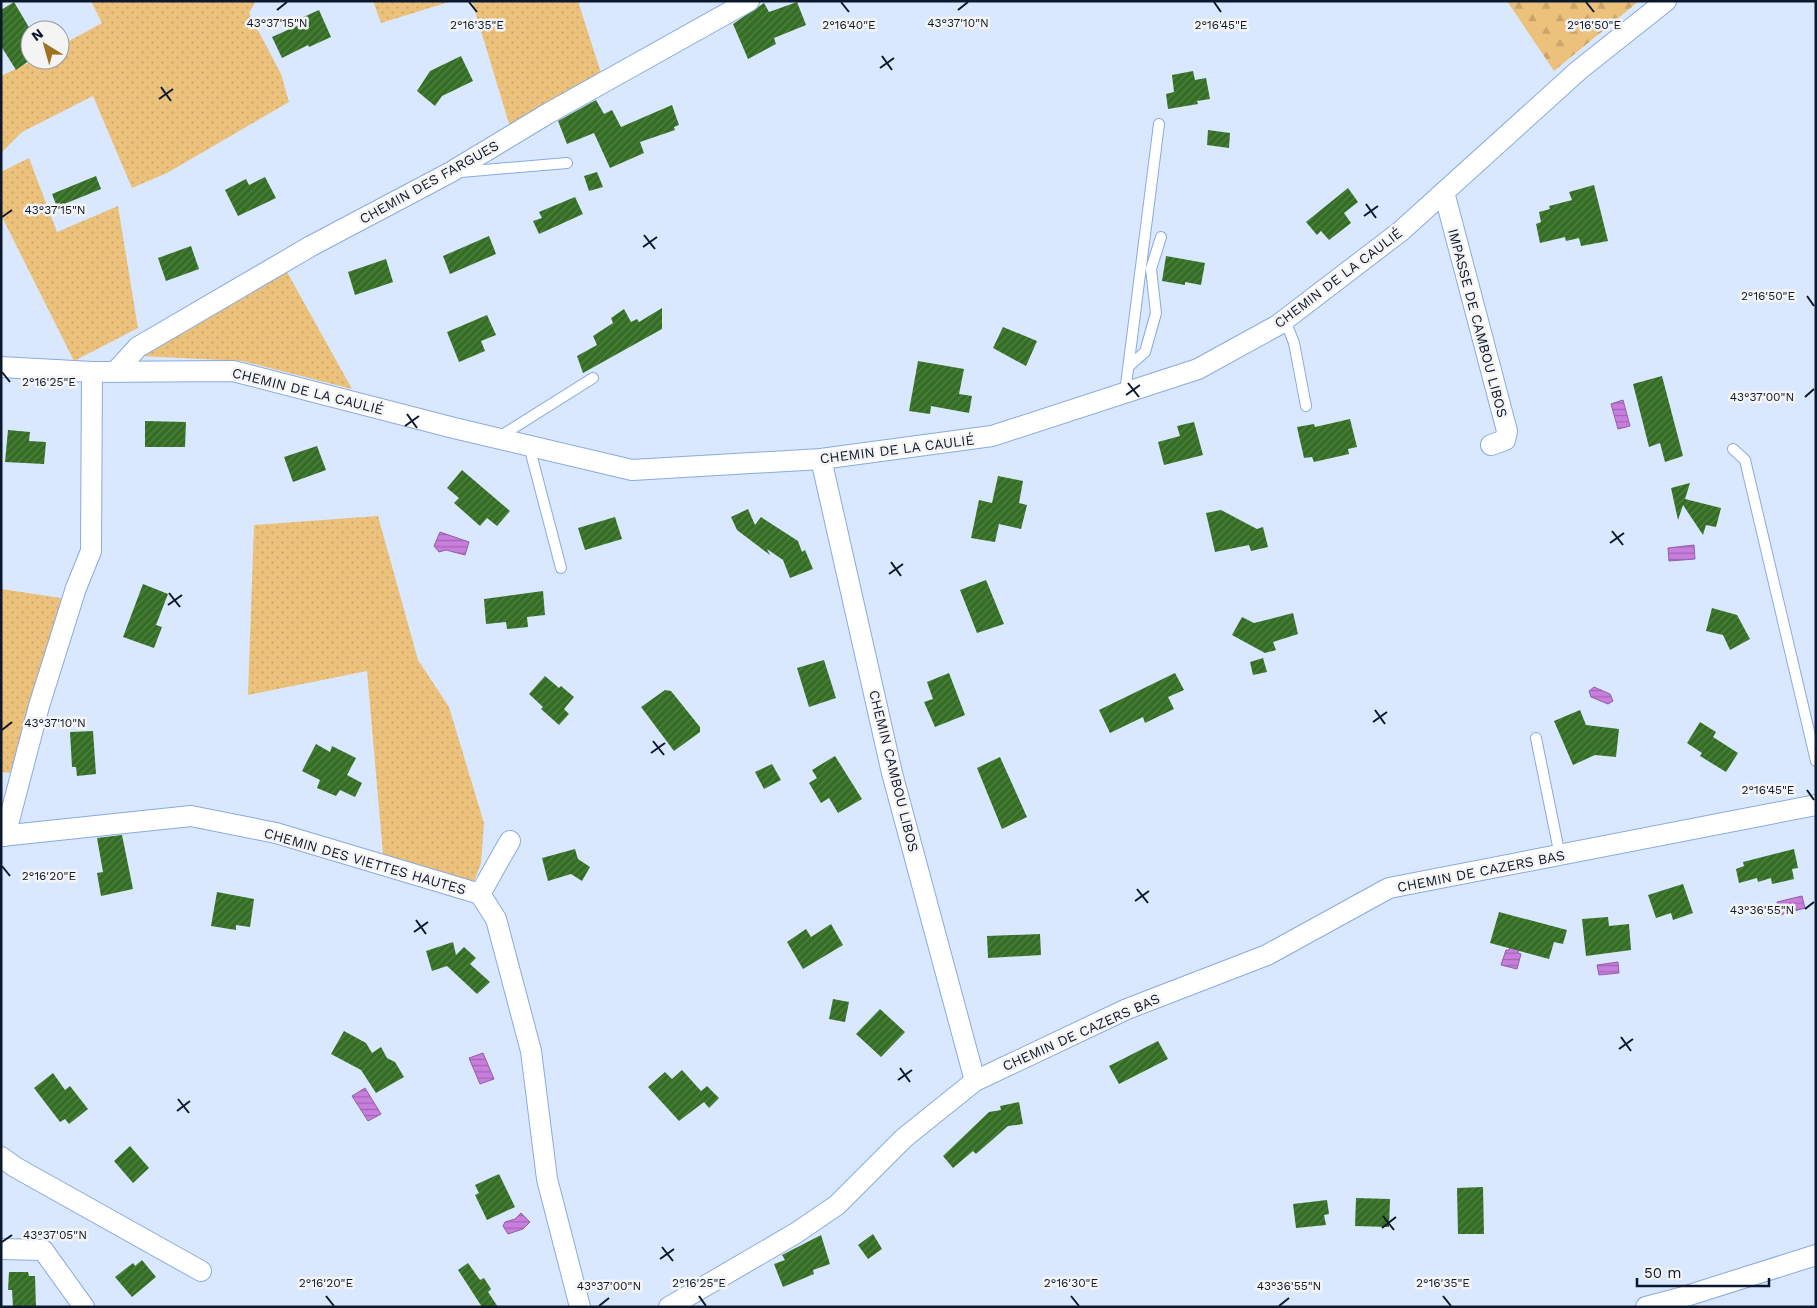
<svg xmlns="http://www.w3.org/2000/svg" width="1817" height="1308" font-family="'Work Sans',sans-serif">
<style>
.grass{fill:url(#grass-dots)}
.forest{fill:url(#forest-firs)}
.water{fill:url(#water-rules);stroke:#905fa8}
.building{fill:url(#building-hatch)}
.lines{fill:none;stroke-linecap:round;stroke-linejoin:round}
.service-casing{stroke:#88aadf;stroke-width:12}
.minor-casing{stroke:#88aadf;stroke-width:22}
.service{stroke:#fff;stroke-width:10}
.minor{stroke:#fff;stroke-width:20}
.ticks{fill:none;stroke:#0c182c;stroke-width:2}
.labels{text-anchor:middle;dominant-baseline:central;stroke-width:5;stroke-linejoin:round;paint-order:stroke}
.street-label{font-size:14px;fill:#0c182c;stroke:#f4f4f4}
.ticks-label{font-size:12px;text-anchor:middle;fill:#0c182c;stroke:#f4f4f4;stroke-width:5;stroke-linejoin:round;paint-order:stroke}
</style>
<defs>
<pattern id="grass-dots" width="8" height="8" patternUnits="userSpaceOnUse" patternTransform="scale(1.25)"><rect width="8" height="8" fill="#ecc17c"/><path d="M2 2h.1M6 6h.1" fill="none" stroke="#c9a56b" stroke-width="1.8" stroke-linecap="round"/></pattern>
<pattern id="forest-firs" width="22" height="20" patternUnits="userSpaceOnUse" patternTransform="scale(1.25)"><rect width="22" height="20" fill="#ecc17c"/><path d="M5 1l3.5 6h-7zM16 11l3.5 6h-7z" fill="#c9a56b"/></pattern>
<pattern id="water-rules" width="6" height="5" patternUnits="userSpaceOnUse" patternTransform="scale(1.25)"><rect width="6" height="5" fill="#c97edd"/><path d="M0 2.5h6" fill="none" stroke="#a266b3"/></pattern>
<pattern id="building-hatch" width="6" height="6" patternUnits="userSpaceOnUse" patternTransform="scale(1.25)"><rect width="6" height="6" fill="#346e22"/><path d="M-1 1l2-2M0 6l6-6M5 7l2-2" fill="none" stroke="#54814a"/></pattern>
</defs>
<rect width="100%" height="100%" fill="#d9e8fe"/>
<path class="grass" d="M91,1H256L249,13L281,74L289,102L167,173L132,188L93,96L22,132L1,153V76L34,60H60V46L102,23Z
M373,1H452L381,23Z
M472,1H578L601,73L510,127Z
M29,158L57,232L118,206L138,328L74,361L1,215V172Z
M287,272L352,389L242,361L141,356Z
M378,516L418,660L449,707L484,823L481,863L473,884L383,854L367,671L248,695L254,525Z
M1,589L67,599L10,773L1,772Z"/>
<path class="forest" d="M1507,1H1639L1554,71Z"/>
<path class="water" d="M1623,400L1630,426L1618,429L1611,404Z
M440,532L469,542L465,555L446,550L439,552L434,546Z
M1694,545L1695,559L1669,561L1668,548Z
M1594,687L1610,694L1613,701L1608,704L1591,697L1589,691Z
M1802,896L1805,908L1780,915L1777,902Z
M1511,943L1520,945L1518,953L1521,954L1517,969L1501,965L1506,950H1509Z
M1618,962L1619,973L1599,975L1597,965Z
M483,1053L494,1079L480,1084L469,1058Z
M365,1088L381,1114L368,1121L352,1096Z
M521,1213L530,1222L523,1229L508,1234L503,1226L505,1222L515,1219Z"/>
<path class="building" d="M14,2L30,29V60L16,70L1,46V10Z
M797,2L806,25L774,38L776,44L748,59L733,24L764,3L769,12Z
M319,10L331,37L309,47L308,45L282,58L272,37L301,24L299,19Z
M461,56L473,81L442,96L435,106L417,91L430,71Z
M1193,71L1195,80L1206,78L1210,99L1197,101L1198,104L1168,109L1166,94L1174,92L1172,75Z
M596,100L604,114L612,110L621,127L672,105L679,125L674,127L675,130L640,142L644,153L610,168L594,133L567,144L558,121Z
M1208,130L1230,133L1229,148L1207,145Z
M597,172L603,187L589,191L584,176Z
M96,176L101,189L57,207L52,194Z
M265,177L276,198L238,216L225,190L246,179L249,185Z
M1594,185L1608,241L1581,246L1579,238L1566,241L1565,237L1540,243L1536,224L1541,222L1539,212L1550,209L1549,206L1572,200L1569,192Z
M1348,188L1358,202L1344,213L1351,223L1329,240L1321,231L1317,235L1306,222Z
M575,197L583,214L539,234L533,221L542,218L539,212Z
M489,236L496,254L450,274L443,256Z
M191,246L199,269L166,281L158,258Z
M1166,256L1205,263L1201,285L1185,282V285L1162,281Z
M386,259L393,282L355,295L348,272Z
M662,308V329L583,373L577,356L597,345L593,336L613,323L611,318L624,309L631,322L637,319L639,322Z
M487,315L496,335L481,341L485,351L459,362L447,332Z
M1003,327L1037,341L1026,366L993,348Z
M918,361L964,369L959,394L972,396L969,413L931,406L930,414L909,411Z
M1662,376L1683,456L1665,462L1660,443L1649,447L1633,384Z
M1350,419L1357,447L1348,449L1349,454L1314,462L1312,457L1304,458L1297,427L1314,424L1315,427Z
M145,421L186,422L185,447H145Z
M1194,422L1203,455L1164,465L1158,442L1180,436L1177,426Z
M8,430L30,432L29,441L46,442L44,464L5,462Z
M317,446L326,470L293,482L284,457Z
M462,470L510,511L497,526L487,518L480,526L454,503L459,498L447,488Z
M998,476L1023,481L1019,503L1027,505L1021,529L999,524L995,542L971,538L979,500L992,503Z
M1690,483L1685,499L1721,508L1716,527L1706,525L1703,535L1683,505L1678,520L1671,488Z
M748,509L755,525L761,517L798,541L802,552L805,550L813,569L790,578L783,560L767,549L770,555L737,530L731,517Z
M1221,510L1257,529L1263,527L1268,547L1251,551L1249,545L1215,552L1206,513Z
M615,517L622,539L585,550L578,528Z
M986,580L1004,624L977,633L960,590Z
M143,584L168,594L156,625L162,627L154,648L123,637Z
M543,591L545,615L527,617L528,627L507,629L506,622L486,624L484,599Z
M1712,608L1737,615L1750,639L1730,650L1723,635L1706,631Z
M1293,613L1298,634L1273,642L1276,650L1265,653L1232,635L1242,617L1254,623Z
M1263,658L1267,672L1253,675L1250,662Z
M824,660L836,698L809,707L797,668Z
M949,673L965,715L935,727L924,702L933,699L927,682Z
M1175,673L1184,690L1168,697L1174,709L1145,723L1143,717L1110,733L1099,710Z
M545,676L559,688L561,686L574,697L564,709L569,714L559,725L541,709L543,707L529,694Z
M665,690L671,691L700,727V732L674,751L641,707Z
M1580,710L1586,725L1619,729L1616,757L1595,755L1573,765L1554,721Z
M1700,722L1716,732L1713,737L1738,753L1726,772L1700,756L1702,753L1687,743Z
M93,731L96,774L77,776L76,767H72L70,732Z
M316,744L330,752L332,746L356,758L347,775L362,783L355,797L340,790L336,796L317,788L320,780L302,771Z
M835,756L862,799L838,813L829,798L821,803L809,783L817,778L812,770Z
M1000,757L1027,817L1002,829L977,768Z
M772,764L781,780L764,789L755,772Z
M122,835L133,889L101,896L97,873L103,872L97,838Z
M575,849L578,859L590,867L582,881L571,874L548,881L542,858Z
M1794,849L1798,868L1792,869L1794,879L1772,884L1771,878L1758,882L1757,878L1739,883L1736,869L1744,866L1743,862Z
M1683,884L1693,913L1673,920L1671,913L1656,918L1648,895Z
M217,892L254,899L250,927L236,925V930L211,926Z
M1499,912L1567,930L1563,944L1554,942L1549,959L1490,943Z
M1608,917L1609,926L1629,924L1631,950L1586,956L1582,919Z
M831,924L843,945L803,969L787,942L806,929L811,937Z
M1040,934L1041,955L988,958L987,936Z
M453,942L456,955L464,947L476,958L470,964L490,982L477,994L447,966L432,971L426,951Z
M833,999L849,1002L845,1022L829,1019Z
M880,1009L905,1032L881,1057L856,1034Z
M344,1031L366,1043L372,1053L381,1047L387,1058L395,1062L404,1077L376,1093L361,1070L331,1054Z
M1158,1041L1168,1059L1119,1084L1109,1066Z
M682,1070L701,1091L707,1086L719,1098L709,1108L704,1102L679,1121L648,1087L665,1072L672,1079Z
M53,1073L65,1090L70,1086L88,1109L69,1124L65,1119L60,1122L34,1088Z
M1019,1102L1023,1124L1008,1126L976,1154L973,1151L953,1168L943,1156L989,1112L1001,1110L1000,1106Z
M130,1146L149,1168L133,1183L114,1161Z
M499,1174L515,1207L487,1220L475,1195L479,1193L475,1185Z
M1483,1187L1484,1234H1458L1457,1188Z
M1356,1198L1390,1199L1389,1227L1355,1226Z
M1327,1200L1329,1214L1324,1215L1326,1225L1296,1228L1293,1204Z
M873,1234L882,1249L868,1259L858,1245Z
M821,1235L830,1264L813,1270L814,1274L783,1287L774,1264L785,1260L782,1255Z
M142,1260L156,1277L132,1297L115,1277L133,1263L135,1266Z
M468,1263L480,1280L484,1278L491,1289L488,1292L498,1307H482L458,1270Z
M9,1272H28L29,1276H35L36,1307H13L12,1290H8Z"/>
<g class="lines">
<g class="service-casing">
<path id="service" d="M461,172L567,163
M1285,320L1294,343L1306,406
M1129,366L1145,352L1156,313L1151,269L1161,237
M1125,393L1159,124
M499,437L593,378
M529,446L561,568
M1733,449L1745,460L1816,761
M1536,738L1560,856"/>
</g>
<g class="minor-casing">
<path id="minor" d="M1444,192L1507,431L1505,440L1491,445
M1,367L92,372L233,371L454,428L632,470L821,459L992,436L1198,369L1278,325L1401,231L1579,70L1666,1
M116,371L138,347L311,246L451,172L547,114L749,1
M821,459L892,773L975,1081
M1,836L191,816L276,833L480,894L496,919L531,1051L547,1179L580,1307
M5,836L39,706L76,588L91,551L92,372
M480,894L510,841
M1,1157L15,1167L201,1271
M1,1249L43,1250L84,1307
M669,1307L796,1233L837,1205L904,1138L975,1081L1127,1009L1267,955L1389,888L1816,805
M1646,1307L1680,1298L1816,1255"/>
</g>
<use href="#service" class="service"/>
<use href="#minor" class="minor"/>
</g>
<path class="ticks" d="M469,2L477,12M841,2L849,12M1214,2L1221,12M1586,2L1594,12M277,10L287,2M958,10L968,2M882,56L892,70M880,68L894,58M161,87L171,101M159,99L173,89M1366,204L1376,218M1364,216L1378,206M2,217L12,210M644,235L655,249M643,247L657,237M1807,296L1814,306M2,372L10,382M1128,383L1139,397M1126,395L1140,385M1805,397L1814,389M407,414L417,428M405,426L419,416M1612,531L1623,545M1610,543L1624,533M891,562L901,576M889,574L903,564M169,593L180,607M168,605L182,595M1375,710L1385,724M1373,722L1387,712M2,730L12,722M653,741L664,755M651,753L665,743M1807,790L1814,800M2,866L10,876M1137,889L1148,903M1135,901L1149,891M1805,909L1814,902M416,920L426,934M414,932L428,922M1621,1037L1631,1051M1619,1049L1633,1039M900,1068L910,1082M898,1080L912,1070M178,1099L189,1113M177,1111L190,1101M1383,1216L1394,1230M1382,1228L1396,1217M2,1242L12,1235M662,1247L673,1261M660,1259L674,1249M326,1296L334,1306M699,1296L706,1306M1071,1296L1079,1306M1443,1296L1451,1306M599,1306L609,1298M1279,1306L1289,1298"/>
<g class="labels">
<g class="street-label">
<text transform="translate(429 182) rotate(-29)">CHEMIN DES FARGUES</text>
<text transform="translate(1338 278) rotate(-37)">CHEMIN DE LA CAULIÉ</text>
<text transform="translate(1478 323) rotate(75)">IMPASSE DE CAMBOU LIBOS</text>
<text transform="translate(308 391) rotate(14)">CHEMIN DE LA CAULIÉ</text>
<text transform="translate(897 449) rotate(-7)">CHEMIN DE LA CAULIÉ</text>
<text transform="translate(894 771) rotate(76)">CHEMIN CAMBOU LIBOS</text>
<text transform="translate(365 861) rotate(16)">CHEMIN DES VIETTES HAUTES</text>
<text transform="translate(1481 871) rotate(-11)">CHEMIN DE CAZERS BAS</text>
<text transform="translate(1081 1032) rotate(-24)">CHEMIN DE CAZERS BAS</text>
</g>
</g>
<g class="ticks-label">
<text x="277" y="27">43°37'15"N</text>
<text x="958" y="27">43°37'10"N</text>
<text x="477" y="29">2°16'35"E</text>
<text x="849" y="29">2°16'40"E</text>
<text x="1221" y="29">2°16'45"E</text>
<text x="1594" y="29">2°16'50"E</text>
<text x="55" y="214">43°37'15"N</text>
<text x="1768" y="300">2°16'50"E</text>
<text x="49" y="386">2°16'25"E</text>
<text x="1762" y="401">43°37'00"N</text>
<text x="55" y="727">43°37'10"N</text>
<text x="1768" y="794">2°16'45"E</text>
<text x="49" y="880">2°16'20"E</text>
<text x="1762" y="914">43°36'55"N</text>
<text x="55" y="1239">43°37'05"N</text>
<text x="326" y="1287">2°16'20"E</text>
<text x="699" y="1287">2°16'25"E</text>
<text x="1071" y="1287">2°16'30"E</text>
<text x="1443" y="1287">2°16'35"E</text>
<text x="609" y="1290">43°37'00"N</text>
<text x="1289" y="1290">43°36'55"N</text>
</g>
<rect width="1817" height="1308" fill="none" stroke="#0c182c" stroke-width="5"/>
<g transform="translate(45 45) rotate(323)"><circle r="24" fill="#f4f4f4" stroke="#979ca4"/>
<path d="M0-4L9 19L0 12L-9 19Z" fill="#9d7221"/>
<text y="-8" font-size="14" font-weight="bold" text-anchor="middle" fill="#0c182c">N</text>
</g>
<path d="M1637 1278v8h132v-8" fill="none" stroke="#0c182c" stroke-width="2.5"/>
<text x="1644" y="1278" font-size="15" fill="#0c182c" stroke="#f4f4f4" stroke-width="4" paint-order="stroke">50 m</text>
</svg>
